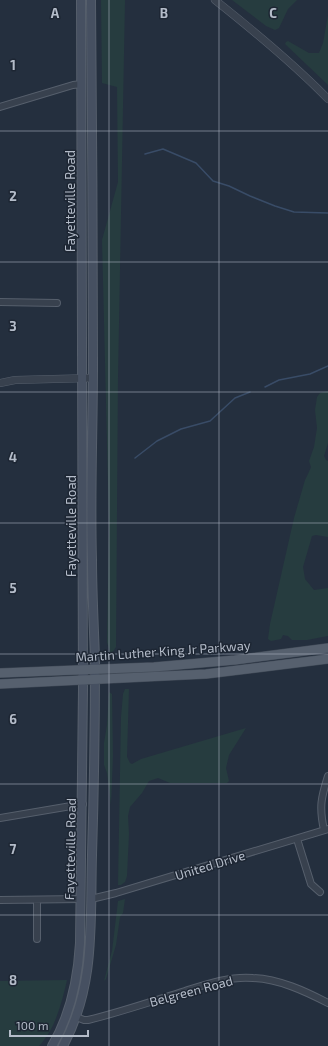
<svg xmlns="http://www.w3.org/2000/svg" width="328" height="1046" font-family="'Exo 2',sans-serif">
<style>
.green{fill:#263c3f}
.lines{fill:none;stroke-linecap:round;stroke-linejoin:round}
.stream{stroke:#394c67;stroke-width:1.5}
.minor-casing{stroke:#565f6c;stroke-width:8}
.tertiary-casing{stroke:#565f6c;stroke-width:8}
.secondary-casing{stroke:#565f6c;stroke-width:10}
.primary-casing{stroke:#414a57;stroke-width:10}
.minor{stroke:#38414e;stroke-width:6}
.tertiary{stroke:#38414e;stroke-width:7}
.secondary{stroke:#465061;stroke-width:8}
.primary{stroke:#56606e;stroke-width:9}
.grid{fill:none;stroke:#b4bcc9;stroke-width:1;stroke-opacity:0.55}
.labels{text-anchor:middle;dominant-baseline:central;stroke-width:3;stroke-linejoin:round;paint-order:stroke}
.street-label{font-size:13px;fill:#b4bcc9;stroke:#1d2633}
.grid-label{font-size:13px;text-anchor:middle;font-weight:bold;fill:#b4bcc9;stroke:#1d2633;stroke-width:3;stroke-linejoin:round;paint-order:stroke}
</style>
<rect width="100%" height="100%" fill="#242f3e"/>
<path class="green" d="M101,0H125L118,377L116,647L112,653L110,652L107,642L109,525L102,240L118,182L117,87L102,83Z
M232,0H297L288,9L279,28L275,30L266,26Z
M328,15V85L285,44L286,42L288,41L309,53H319L323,43Z
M328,391V443L324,456L326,460L328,461V537L316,535L312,536L303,567L305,579L314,590L328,588V636L307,640H292L288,636L283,635L281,639L271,641L268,639L270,624L294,518L305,480L308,474L311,467L309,461L314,447L317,428L315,410L317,397L320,393Z
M125,689H129L127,757L130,763L132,764L141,759L246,728L229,755L226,768L229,781L227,783H170L158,778L149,781L142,793L130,807L128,816L129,834L127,876L125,882L121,885H118L121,717L123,694Z
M109,692L112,694L113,756L111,805L107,773L104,765V743L107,725Z
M125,899L123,913L120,917L116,945L106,979L104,981L112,951L118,901Z
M67,980C62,1002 55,1030 39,1046H0V981Z"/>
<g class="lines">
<path class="stream" d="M145,154L163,149L196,163L213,181L229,186L250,196L275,206L294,212L328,213
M265,387L279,380L310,374L328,366
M135,458L157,441L181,429L210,421L235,398L250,392"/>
<g class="minor-casing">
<path id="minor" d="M0,107L73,85L82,84
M0,302L57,303
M0,818L83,804
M324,830C319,807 321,798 328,776
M297,839L311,884L320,892
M91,899L116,893L328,829
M0,900L81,899
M37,939V900
M76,1017L84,1020H88C121,1012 153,1001 185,991C207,984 230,976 253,978C279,979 305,991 328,1003"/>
</g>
<g class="tertiary-casing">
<path id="tertiary" d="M215,0C254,31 293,63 328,99
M0,383L15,380L92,378"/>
</g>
<g class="secondary-casing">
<path id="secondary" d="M52,1046C70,1016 78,978 80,943L83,689L81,0
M63,1046C96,985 90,922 92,855C94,790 95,725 95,660C94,627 92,593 92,560C90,495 93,429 93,364C93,243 92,121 91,0"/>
</g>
<g class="primary-casing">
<path id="primary" d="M0,673L154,667L235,660L328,648
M0,684L206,674L328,659"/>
</g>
<use href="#minor" class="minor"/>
<use href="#tertiary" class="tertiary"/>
<use href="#secondary" class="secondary"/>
<use href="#primary" class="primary"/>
</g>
<path class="grid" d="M109,0V1046M219,0V1046M0,131H328M0,262H328M0,392H328M0,523H328M0,654H328M0,784H328M0,915H328"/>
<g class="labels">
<g class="street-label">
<text transform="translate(70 201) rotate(-90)">Fayetteville Road</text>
<text transform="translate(71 526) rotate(-90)">Fayetteville Road</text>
<text transform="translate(163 651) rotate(-4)">Martin Luther King Jr Parkway</text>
<text transform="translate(70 849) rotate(-89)">Fayetteville Road</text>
<text transform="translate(210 865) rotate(-17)">United Drive</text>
<text transform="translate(191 991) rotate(-15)">Belgreen Road</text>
</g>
</g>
<g class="grid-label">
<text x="55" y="18">A</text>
<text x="164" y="18">B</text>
<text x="273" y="18">C</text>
<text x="13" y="70">1</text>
<text x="13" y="201">2</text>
<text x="13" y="331">3</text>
<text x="13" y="462">4</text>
<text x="13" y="593">5</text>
<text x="13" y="724">6</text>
<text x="13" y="854">7</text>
<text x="13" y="985">8</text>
</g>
<path d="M10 1030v6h78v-6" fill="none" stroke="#b4bcc9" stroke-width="2"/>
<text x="16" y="1030" font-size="12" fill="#b4bcc9" stroke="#1d2633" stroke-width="3" paint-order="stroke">100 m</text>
</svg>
